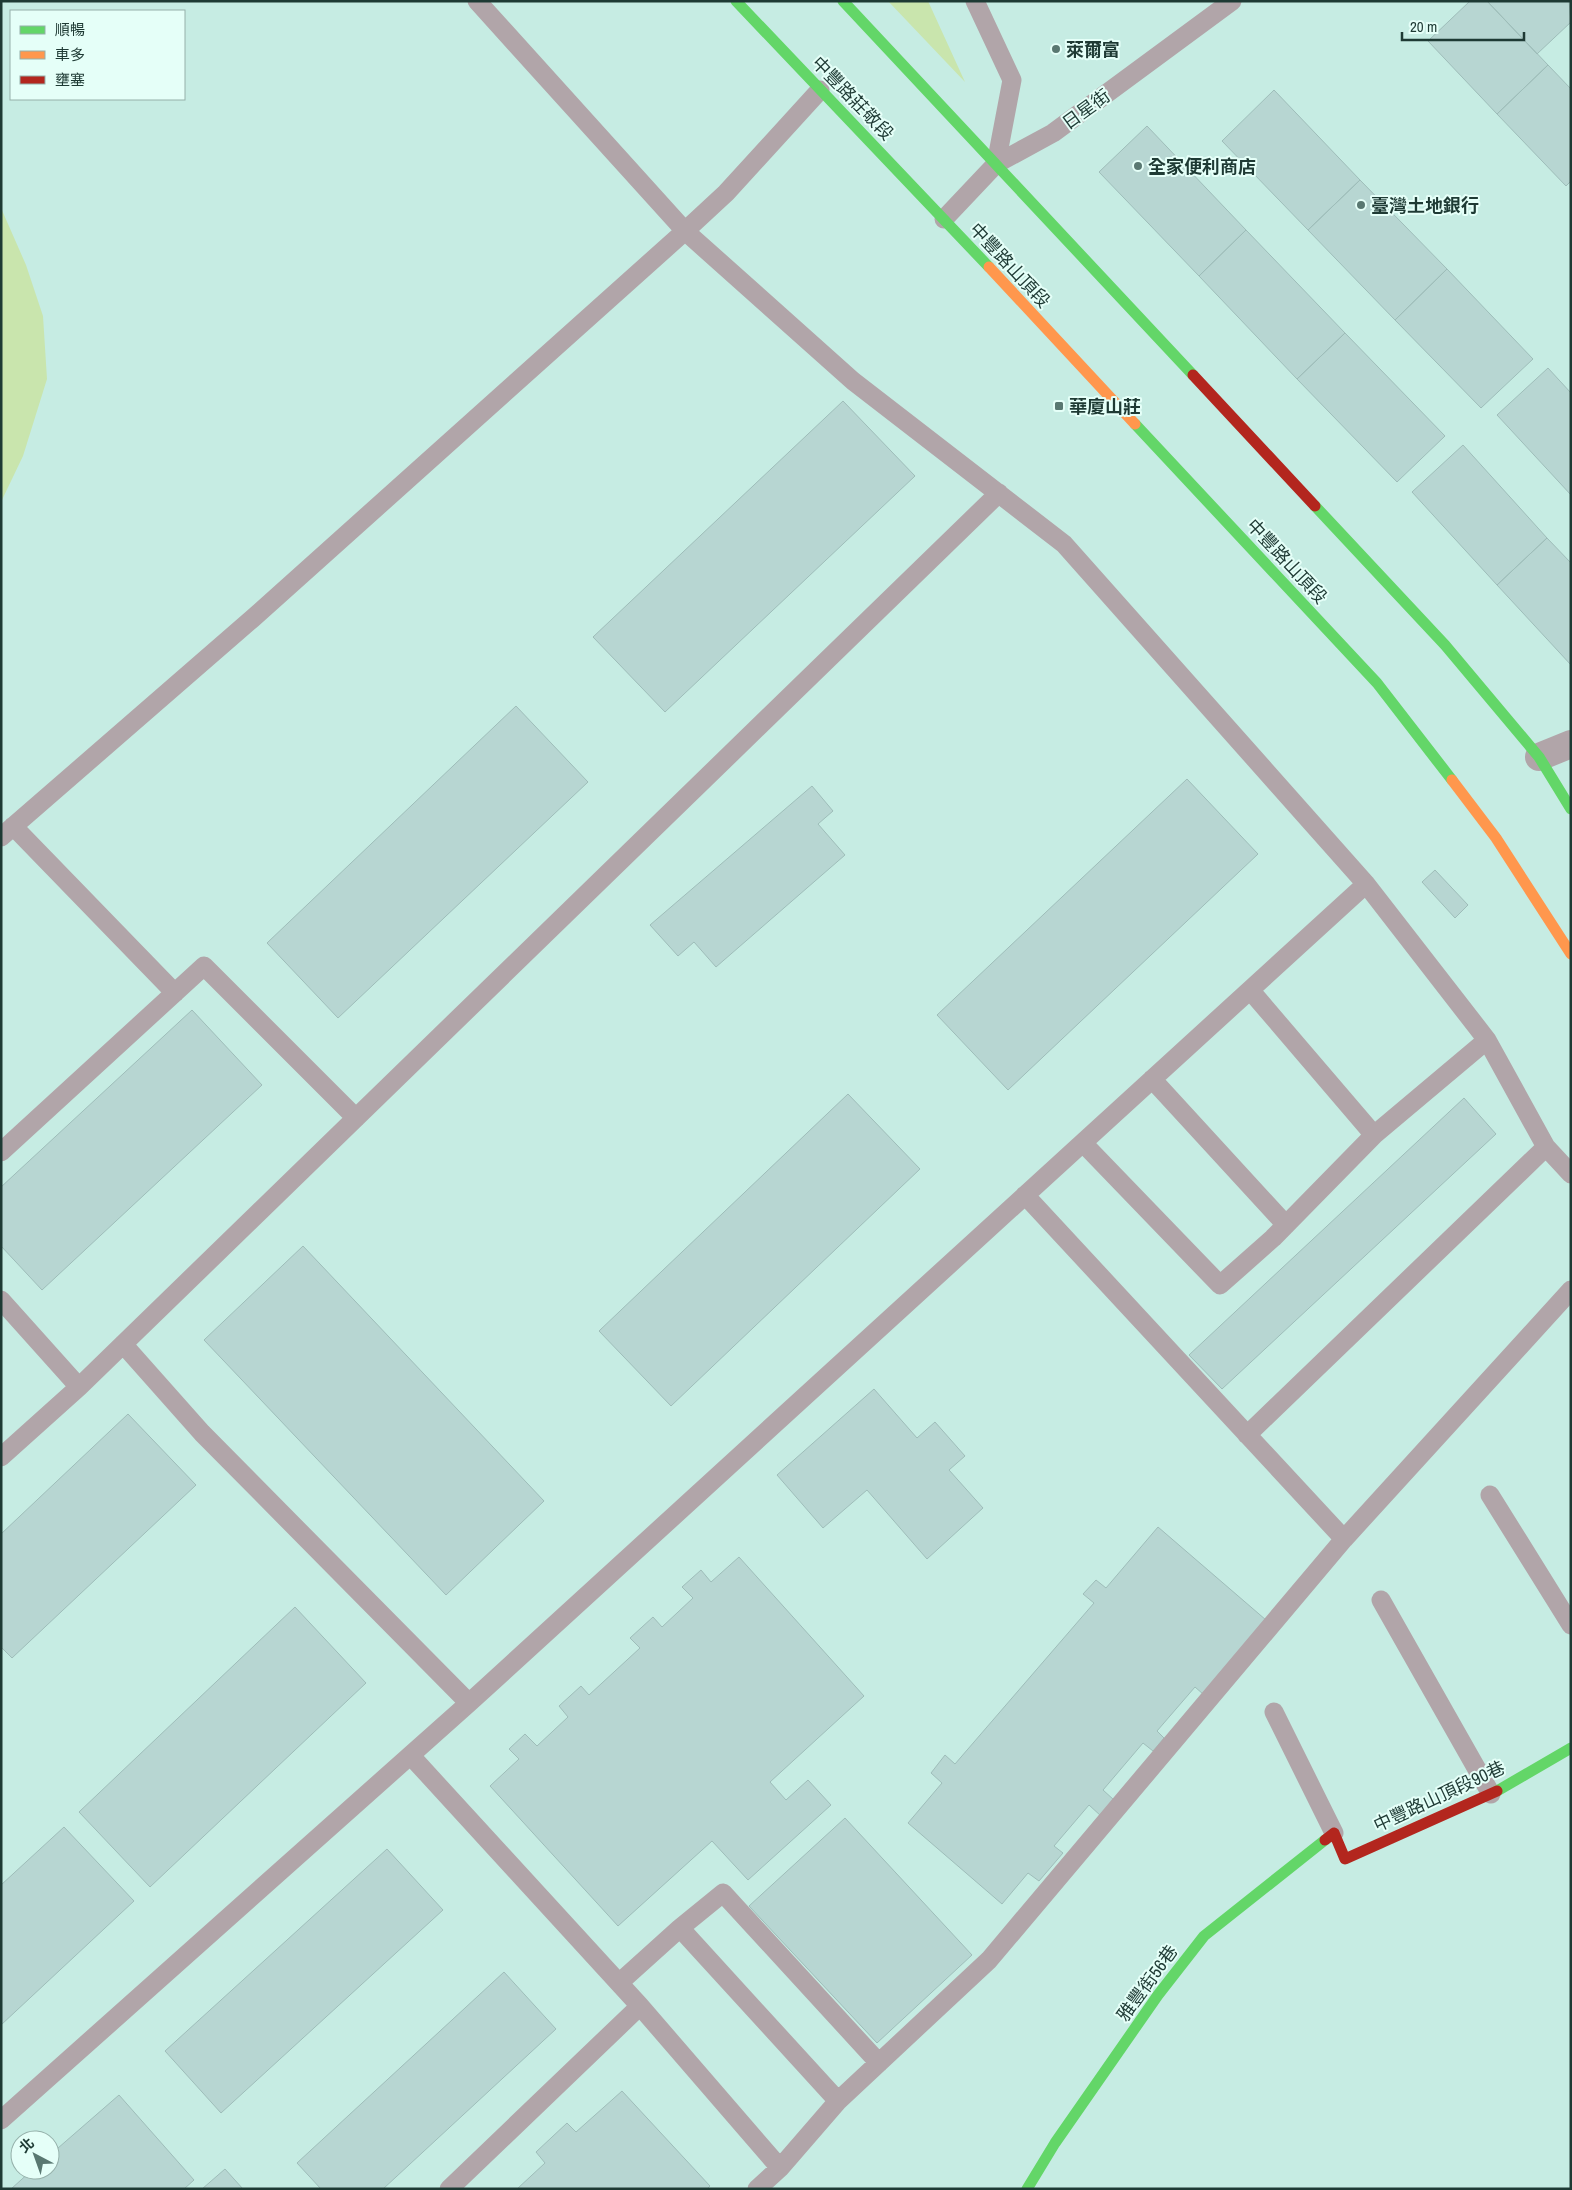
<svg xmlns="http://www.w3.org/2000/svg" width="1572" height="2190" font-family="'Archivo Narrow','Noto Sans TC',sans-serif">
<style>
.green{fill:#c9e5ad}
.building{fill:#b7d6d2;stroke:#9ebdb9}
.lines{fill:none;stroke-linecap:round;stroke-linejoin:round}
.lane{stroke:#b1a5a9;stroke-width:19}
.street{stroke:#b1a5a9;stroke-width:28}
.fast{stroke:#63d668;stroke-width:11}
.slow{stroke:#ff974d;stroke-width:11}
.jam{stroke:#b3261e;stroke-width:11}
.poi-dot{fill:#597871;stroke:#e5fff8;stroke-width:2}
.labels{text-anchor:middle;dominant-baseline:central;stroke-width:4;stroke-linejoin:round;paint-order:stroke}
.poi-label{font-size:18px;font-weight:bold;fill:#1e3a34;stroke:#e5fff8;text-anchor:start}
.street-label{font-size:18px;fill:#1e3a34;stroke:#e5fff8}
</style>
<rect width="100%" height="100%" fill="#c6ece3"/>
<path class="green" d="M888,1H928L965,82Z
M1,208L26,265L43,316L47,379L23,456L1,502Z"/>
<path class="building" d="M1470,1H1487L1548,65L1497,114L1428,41Z
M1487,1H1569L1571,22L1537,54Z
M1548,65L1571,89V181L1566,186L1497,114Z
M1274,90L1360,180L1308,230L1222,141Z
M1147,126L1246,230L1199,276L1099,172Z
M1360,180L1447,269L1395,320L1308,230Z
M1246,230L1345,333L1297,379L1199,276Z
M1447,269L1533,359L1481,408L1395,320Z
M1345,333L1445,436L1397,482L1297,379Z
M1548,368L1571,393V495L1497,415Z
M843,401L915,476L665,712L593,637Z
M1463,445L1547,538L1497,585L1412,492Z
M1547,538L1571,563V665L1497,585Z
M516,706L588,782L338,1018L267,943Z
M1187,779L1258,854L1008,1090L937,1015Z
M812,786L833,811L818,824L845,855L716,967L694,942L678,956L650,925Z
M1435,870L1468,905L1455,918L1422,882Z
M192,1010L262,1085L42,1290L1,1246V1187Z
M848,1094L920,1169L671,1406L599,1331Z
M1464,1098L1496,1134L1222,1389L1189,1355Z
M303,1246L544,1501L446,1595L204,1340Z
M874,1389L917,1438L935,1422L965,1456L949,1470L983,1508L927,1559L867,1490L823,1528L777,1475Z
M128,1414L196,1485L12,1658L1,1647V1534Z
M1158,1527L1266,1620L1203,1694L1195,1687L1157,1731L1164,1738L1153,1751L1143,1743L1103,1790L1114,1800L1101,1816L1089,1805L1054,1846L1063,1853L1039,1881L1028,1873L1002,1904L908,1823L942,1783L931,1773L945,1755L955,1764L1094,1603L1083,1594L1096,1580L1106,1588Z
M739,1557L864,1696L770,1782L786,1800L808,1780L831,1805L748,1880L712,1841L618,1926L490,1786L519,1759L509,1749L525,1734L537,1746L568,1717L559,1706L581,1686L589,1695L640,1648L630,1638L653,1617L662,1627L693,1598L682,1587L701,1570L711,1582Z
M295,1607L366,1683L150,1887L79,1812Z
M845,1818L972,1955L877,2043L749,1906Z
M64,1827L134,1901L1,2025V1885Z
M387,1849L443,1910L221,2113L165,2051Z
M504,1972L556,2029L383,2189H321L297,2163Z
M622,2091L710,2186L707,2189H517L545,2163L536,2152L567,2123L576,2132Z
M119,2095L194,2180L184,2189H11L32,2170H50V2155Z
M225,2169L243,2189H202Z"/>
<g class="lines">
<path class="lane" d="M975,1L1012,80L996,164
M820,90L726,193L685,231L853,381L1064,544L1366,884L1487,1040L1546,1147L1571,1174
M944,219L996,164L1053,133L1232,1
M13,826L175,993
M1,837L252,619L685,231L477,1
M1250,990L1374,1135L1487,1040
M1152,1079L1286,1225
M1083,1143L1220,1285L1273,1238L1374,1135
M1,1152L204,966L356,1118
M1025,1195L1344,1539
M1,1300L79,1387
M123,1344L202,1433L469,1703
M1247,1435L1546,1147
M1,1457L79,1387L999,493
M1490,1495L1571,1625
M1381,1600L1491,1794
M1274,1712L1334,1833
M411,1756L640,2006L449,2189
M680,1928L723,1893L879,2063
M619,1983L680,1928L838,2101
M640,2006L780,2168
M1,2120L469,1703L1366,884
M757,2189L780,2168L838,2101L989,1960L1344,1539L1571,1290"/>
<path class="street" d="M1539,757L1571,744"/>
<path class="fast" d="M736,1L989,267
M843,1L1193,375
M1135,424L1377,683L1452,780
M1315,506L1445,645L1539,757L1571,809
M1497,1791L1571,1748
M1027,2189L1055,2143L1158,1995L1204,1936L1325,1840"/>
<path class="slow" d="M989,267L1135,424
M1452,780L1496,838L1571,954"/>
<path class="jam" d="M1193,375L1315,506
M1325,1840L1334,1833L1345,1859L1497,1791"/>
</g>
<g class="poi-dot">
<circle cx="1056" cy="49" r="5"/>
<circle cx="1138" cy="166" r="5"/>
<circle cx="1361" cy="205" r="5"/>
<rect x="1054" y="401" width="10" height="10" rx="2.5"/>
</g>
<g class="labels">
<g class="poi-label">
<text x="1066" y="49">萊爾富</text>
<text x="1148" y="166">全家便利商店</text>
<text x="1371" y="205">臺灣土地銀行</text>
<text x="1069" y="406">華廈山莊</text>
</g>
<g class="street-label">
<text transform="translate(853 98) rotate(46)">中豐路莊敬段</text>
<text transform="translate(1086 109) rotate(-36)">日星街</text>
<text transform="translate(1010 265) rotate(47)">中豐路山頂段</text>
<text transform="translate(1287 561) rotate(47)">中豐路山頂段</text>
<text transform="translate(1439 1796) rotate(-25)">中豐路山頂段90巷</text>
<text transform="translate(1147 1983) rotate(-54)">雅豐街56巷</text>
</g>
</g>
<rect width="1572" height="2190" fill="none" stroke="#1e3a34" stroke-width="5"/>
<rect x="10" y="10" width="175" height="90" fill="#e5fff8" stroke="#95b0aa"/>
<rect x="20" y="26" width="25" height="8" fill="#63d668" stroke="#95b0aa"/>
<text x="55" y="35" font-size="15" fill="#1e3a34">順暢</text>
<rect x="20" y="51" width="25" height="8" fill="#ff974d" stroke="#95b0aa"/>
<text x="55" y="60" font-size="15" fill="#1e3a34">車多</text>
<rect x="20" y="76" width="25" height="8" fill="#b3261e" stroke="#95b0aa"/>
<text x="55" y="85" font-size="15" fill="#1e3a34">壅塞</text>
<g transform="translate(35 2155) rotate(319)"><circle r="24" fill="#e5fff8" stroke="#95b0aa"/>
<path d="M0-4L9 19L0 12L-9 19Z" fill="#597871"/>
<text y="-8" font-size="14" font-weight="bold" text-anchor="middle" fill="#1e3a34">北</text>
</g>
<path d="M1402 32v8h122v-8" fill="none" stroke="#1e3a34" stroke-width="2.5"/>
<text x="1410" y="32" font-size="15" fill="#1e3a34" stroke="#e5fff8" stroke-width="4" paint-order="stroke">20 m</text>
</svg>
